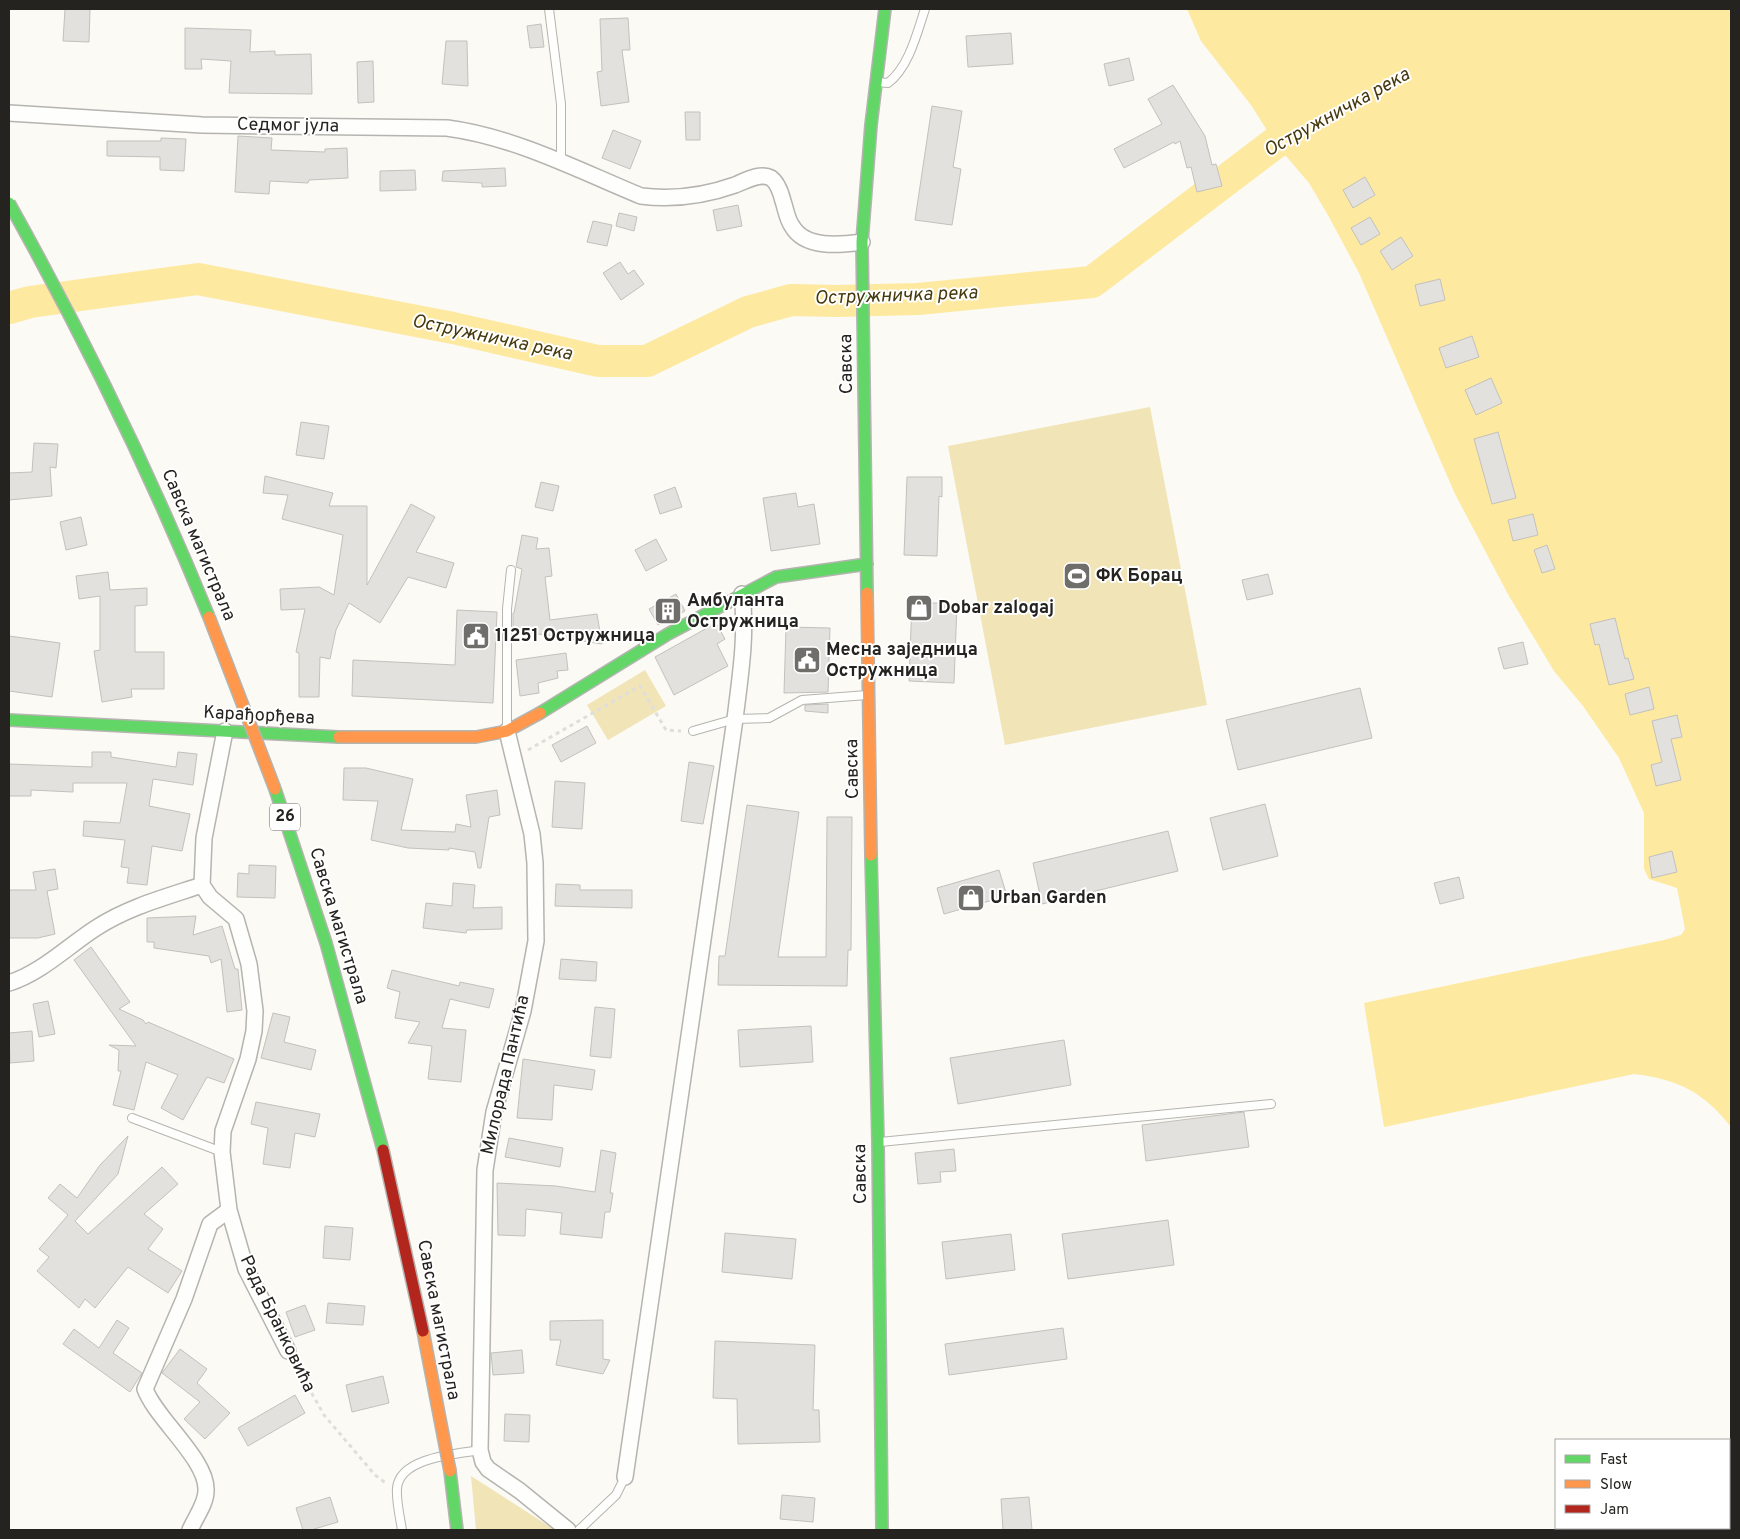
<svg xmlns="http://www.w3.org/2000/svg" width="1740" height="1539" font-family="Overpass,sans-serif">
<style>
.green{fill:#f1e4b6}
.water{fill:#fee9a0}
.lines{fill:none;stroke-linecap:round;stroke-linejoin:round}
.river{stroke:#fee9a0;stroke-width:32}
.building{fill:#e2e1dd;stroke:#c2c1bc}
.lane-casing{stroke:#b5b4b0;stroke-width:10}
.street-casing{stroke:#b5b4b0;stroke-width:18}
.fast-casing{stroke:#b5b4b0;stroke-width:14}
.slow-casing{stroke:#b5b4b0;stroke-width:14}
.path{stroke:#dfdedc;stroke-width:3;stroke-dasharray:4 4;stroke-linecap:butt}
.lane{stroke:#fefefd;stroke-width:8}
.street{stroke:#fefefd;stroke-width:15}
.fast{stroke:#63d668;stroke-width:11}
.slow{stroke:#ff974d;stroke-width:11}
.fast-bridge-casing{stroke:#b5b4b0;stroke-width:14;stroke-linecap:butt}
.slow-bridge-casing{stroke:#b5b4b0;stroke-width:14;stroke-linecap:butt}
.jam-bridge-casing{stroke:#b5b4b0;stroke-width:14;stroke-linecap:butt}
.fast-bridge{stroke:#63d668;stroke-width:11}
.slow-bridge{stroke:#ff974d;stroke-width:11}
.jam-bridge{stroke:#b3261e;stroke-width:11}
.labels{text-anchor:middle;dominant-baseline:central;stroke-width:4;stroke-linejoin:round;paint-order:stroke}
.shield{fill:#fff;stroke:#666563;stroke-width:1}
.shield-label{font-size:16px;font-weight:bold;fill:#242320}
.street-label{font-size:18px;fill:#242320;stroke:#fff}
.poi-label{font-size:18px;font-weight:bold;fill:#242320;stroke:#fff;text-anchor:start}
.water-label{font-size:19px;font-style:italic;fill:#45390d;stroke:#fff}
</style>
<rect width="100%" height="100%" fill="#fbfaf4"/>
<path class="green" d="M1150,407L1207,705L1005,745L948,446Z
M645,670L666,706L608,740L587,705Z
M471,1476L555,1530H476Z"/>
<path class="water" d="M1187,9H1731V1127C1704,1092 1677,1079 1634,1074L1384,1127L1364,1003L1664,940L1681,935L1685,929L1677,888L1649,879L1644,869V813L1619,758L1583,706L1554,671L1509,596L1455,494L1359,273L1329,217L1309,183L1275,143L1251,105L1201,41Z"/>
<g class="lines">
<path class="river" d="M9,308L30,302L198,279L453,328L598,361H647L748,312L791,300L837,301L918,299L1092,282L1275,143L1313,123"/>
</g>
<path class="building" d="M65,9H90L89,42L63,41Z
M628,18L630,50H622L629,102L601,106L597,72L602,71L600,19Z
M541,24L544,47L530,48L527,26Z
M185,28L251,30L250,52L275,51V55L311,54L312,94L229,93L231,61L201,59L202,69H185Z
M1011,33L1013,64L968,67L966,36Z
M446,41H467L468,86L442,84Z
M1129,58L1134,80L1109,86L1104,64Z
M373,61L374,102L358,103L357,62Z
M1173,85L1205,136L1212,165L1216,164L1222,186L1197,192L1191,167L1187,168L1180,141L1175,144L1174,142L1124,168L1114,149L1162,124L1148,99Z
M932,106L962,111L953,167L961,169L952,225L915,220Z
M685,112H700V140H686Z
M613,130L641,141L630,169L602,158Z
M238,136L272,138L271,150L325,152V149L347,148L348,178L309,180L308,183L270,181L269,194L235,192Z
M161,138L186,139L184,171L160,170V157L107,156V141H161Z
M505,168L506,186L482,187V183L442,181L443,171Z
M415,170L416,190L380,191V171Z
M1365,177L1375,195L1353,208L1343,190Z
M738,205L742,226L717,231L713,210Z
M619,213L637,217L634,231L616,226Z
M1370,217L1380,234L1361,245L1351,228Z
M593,221L612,225L607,246L587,242Z
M1401,237L1413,256L1392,270L1380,251Z
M620,262L628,274L634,270L644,284L621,300L603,273Z
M1440,279L1445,300L1420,306L1415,285Z
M1472,336L1479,357L1446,368L1439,348Z
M1491,378L1502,403L1476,415L1465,390Z
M301,422L329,426L324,459L296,455Z
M1498,432L1516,498L1492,504L1474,439Z
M34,443L58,444L56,468L50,467L52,496L9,500V473L32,472Z
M265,476L333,493L329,506H367V585L411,504L435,517L416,552L454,563L446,588L408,577L380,623L349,603L336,630L330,659L320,657L319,697H299V653L296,652L305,609L281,610L280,589L319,587L334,595L343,535L282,519L288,495L263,493Z
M907,477H942V497L939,496L937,556L904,555Z
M541,482L559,486L553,511L535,507Z
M675,487L682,507L660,514L654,495Z
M796,493L798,507L814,504L820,544L771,551L763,498Z
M1533,514L1538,535L1513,541L1508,520Z
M81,517L87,545L66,550L60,522Z
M522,535L538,538L536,549L549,548L552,576L545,577L550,620L597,614L602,644L513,630V613H514L522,569L516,567Z
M656,539L667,560L646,571L635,550Z
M1547,545L1555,569L1542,573L1534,550Z
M108,572L110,590L147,588V605L135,606V652H164V689H131L132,697L102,702L94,651L100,650V596L79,599L76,576Z
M1268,574L1273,594L1247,600L1242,580Z
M676,594L685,611L658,625L649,609Z
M912,602L957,604L954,683L909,681Z
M457,610L497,612L493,703L352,696L353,660L455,665Z
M1615,618L1625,659L1628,658L1634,679L1609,685L1599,644L1595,645L1590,624Z
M716,623L725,639L717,644L728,666L674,695L655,657Z
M786,627L830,628L828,692L784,693Z
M9,636L60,643L52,697L9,691Z
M1523,642L1528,664L1504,669L1498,648Z
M566,653L568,670L557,671L558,678L538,683L539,693L520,696L516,660Z
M1649,687L1654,709L1630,715L1625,694Z
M1360,688L1372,738L1238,770L1226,720Z
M828,704V713L805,711V705Z
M1677,715L1682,737L1671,739L1681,780L1656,786L1651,765L1662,762L1652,721Z
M587,726L596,743L561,762L552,745Z
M92,752H111V757L176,767L178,752L197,754L193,785L153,779L149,806L190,814L182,851L152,846L147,885L127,883L129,868L121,867L125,840L83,836L84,821L120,823L127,783H73V792L31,790V796H9V764L92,767Z
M689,762L714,766L703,824L681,821Z
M344,768H366L413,779L401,830L455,832L456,824L471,827L466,795L497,790L500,815L489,817L481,868H478L475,852L449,848V850L408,848L371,840L378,801L343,800Z
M555,781L585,783L582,829L552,827Z
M1265,804L1278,856L1223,870L1210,818Z
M747,805L799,812L778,957H826L827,817H852L851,950H848L847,986L718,985L719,956H725Z
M1168,831L1178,871L1042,904L1033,863Z
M1672,851L1677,872L1652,878L1649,857Z
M249,865L276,866L275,898L237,897L238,873L249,874Z
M55,869L58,889L47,891L55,934L38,938H9V890H36L33,872Z
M999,870L1007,896L944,914L937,888Z
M1459,877L1464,898L1440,904L1434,883Z
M453,883L475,885L473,908L502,907V929L467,930L466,933L423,928L426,903L452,906Z
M556,884L580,885V890H632V908L555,906Z
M196,916L193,935L222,926L235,969H238L242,1010L227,1012L221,959L211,963L209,956L154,948V942H147V918Z
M91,947L130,1002L119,1009L143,1020L146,1024L148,1022L234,1059L224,1083L207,1077L183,1120L161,1108L178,1075L146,1062L134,1110L113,1105L121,1071H118L119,1050L109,1045L136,1046L74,960Z
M561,959L597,962L596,981L559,979Z
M392,970L459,986L460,982L494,989L489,1008L450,999L442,1028L466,1030L461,1082L428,1079L432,1046L408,1043L420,1022L395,1018L400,992L387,988Z
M48,1001L55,1034L39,1037L33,1004Z
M595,1007L615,1009L611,1058L590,1056Z
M273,1013L290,1017L284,1042L316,1050L311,1070L261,1058Z
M811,1026L813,1062L740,1067L738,1030Z
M32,1031L34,1061L10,1063L9,1033Z
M1064,1040L1071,1085L958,1104L950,1058Z
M523,1059L595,1070L592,1090L554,1085L552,1120L517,1118Z
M256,1102L320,1114L315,1137L295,1133L290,1168L263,1164L268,1128L251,1124Z
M1244,1112L1249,1147L1146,1161L1142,1125Z
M128,1136L118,1174L75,1221L88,1234L162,1167L178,1184L144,1214L163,1229L148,1249L182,1271L168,1293L128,1267L95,1308L85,1299L79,1308L37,1271L49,1257L39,1249L68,1215L48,1198L60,1184L77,1198L100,1165Z
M509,1138L563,1148L560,1167L505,1157Z
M954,1149L956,1171L940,1172L941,1182L918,1184L915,1153Z
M601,1150L616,1153L610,1193H613L610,1212H605L602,1238L560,1234L562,1213L526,1209L525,1236L498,1235L497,1183L556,1186L595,1192Z
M1168,1220L1174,1265L1068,1279L1062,1234Z
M325,1226L353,1228L350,1260L323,1258Z
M725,1233L796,1239L792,1279L722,1272Z
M1011,1234L1015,1270L946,1279L942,1242Z
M328,1303L365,1306L363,1325L326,1323Z
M305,1305L315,1330L295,1337L286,1312Z
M117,1320L129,1328L113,1353L142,1373L130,1392L63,1344L74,1329L99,1348Z
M603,1320V1359L610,1360L603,1374L556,1365L561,1340H550V1321Z
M1063,1328L1067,1359L949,1375L945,1344Z
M715,1341L815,1345L813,1410H819L820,1442L738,1444L737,1399L713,1398Z
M180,1349L207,1369L197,1383L230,1413L205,1439L184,1419L200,1402L162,1373Z
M522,1350L524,1373L493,1375L491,1353Z
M383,1376L389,1403L352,1412L346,1385Z
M295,1395L305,1413L248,1446L238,1428Z
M505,1414L530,1415L529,1442L504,1441Z
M782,1495L815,1498L813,1522L780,1519Z
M330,1497L338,1522L311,1530H303L296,1508Z
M1029,1497L1032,1530H1003L1001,1499Z"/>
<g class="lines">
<g class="lane-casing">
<path id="lane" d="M549,9L561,104V162
M877,82L888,83C909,67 917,33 925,9
M507,729V609L511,570
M693,731L735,719L769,718L802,700L867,695
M132,1118L222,1152
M880,1142L1271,1104
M402,1530C400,1517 396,1501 397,1488C400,1457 457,1454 480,1450
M579,1530L616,1495L625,1477"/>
</g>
<g class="street-casing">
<path id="street" d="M9,113L202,125L447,128C515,137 578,170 641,196C673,200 704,196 735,185C745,181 760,172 771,178C778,183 781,193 783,201C786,210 787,219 792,226C805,249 840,245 862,242
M225,731L204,838L202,885L210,897L236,919L249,964L255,1011L254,1031L248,1059L223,1131L222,1152L229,1210L246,1269L288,1351
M507,731L532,834L535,863L536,941L523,1011L494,1112L485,1170L480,1450L483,1462L488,1469L520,1491L568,1530
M9,983C41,973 68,946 96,928C128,907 166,897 202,885
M625,1477L735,719C740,677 747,636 742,594
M190,1530C195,1518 206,1504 206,1491C208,1460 156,1419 145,1389L184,1299L210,1224L229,1210"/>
</g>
<g class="fast-casing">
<path id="fast" d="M867,593L862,242L871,125L885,9
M540,713L668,634L776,577L867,564
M9,720L339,737
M871,855L878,1142L882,1530
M450,1471L457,1530"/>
</g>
<g class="slow-casing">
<path id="slow" d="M867,593L871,855
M339,737H476L507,731L540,713"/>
</g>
<path class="path" d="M528,750L640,686L666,730L681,731
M296,1365L324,1415L375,1475L387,1484"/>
<use href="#lane" class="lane"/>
<use href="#street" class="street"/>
<use href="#fast" class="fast"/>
<use href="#slow" class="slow"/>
<g class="fast-bridge-casing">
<path id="fast-bridge" d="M9,203C84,337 151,475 209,617
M275,789L326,943L383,1150"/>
</g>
<g class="slow-bridge-casing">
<path id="slow-bridge" d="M209,617L275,789
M423,1331L450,1471"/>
</g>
<g class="jam-bridge-casing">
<path id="jam-bridge" d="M383,1150L423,1331"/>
</g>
<use href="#fast-bridge" class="fast-bridge"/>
<use href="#slow-bridge" class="slow-bridge"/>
<use href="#jam-bridge" class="jam-bridge"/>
</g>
<defs>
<g id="stadium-square" transform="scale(1.4375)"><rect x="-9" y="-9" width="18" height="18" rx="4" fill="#6f6e6a" stroke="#fff"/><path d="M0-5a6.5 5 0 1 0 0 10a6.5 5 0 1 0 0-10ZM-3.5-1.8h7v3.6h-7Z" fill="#fff"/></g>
<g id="shop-square" transform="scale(1.4375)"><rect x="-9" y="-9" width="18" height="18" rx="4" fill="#6f6e6a" stroke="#fff"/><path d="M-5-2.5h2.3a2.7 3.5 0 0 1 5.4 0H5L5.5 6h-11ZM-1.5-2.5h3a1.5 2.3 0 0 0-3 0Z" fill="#fff"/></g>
<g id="building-square" transform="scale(1.4375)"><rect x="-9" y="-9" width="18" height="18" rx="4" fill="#6f6e6a" stroke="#fff"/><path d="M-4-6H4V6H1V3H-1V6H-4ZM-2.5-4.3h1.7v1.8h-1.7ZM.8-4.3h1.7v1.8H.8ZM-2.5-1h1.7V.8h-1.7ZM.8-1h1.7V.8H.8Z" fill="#fff"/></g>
<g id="civic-square" transform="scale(1.4375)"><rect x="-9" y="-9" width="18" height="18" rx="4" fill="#6f6e6a" stroke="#fff"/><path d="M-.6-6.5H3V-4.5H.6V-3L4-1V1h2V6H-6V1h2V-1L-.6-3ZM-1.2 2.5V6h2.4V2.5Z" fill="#fff"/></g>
</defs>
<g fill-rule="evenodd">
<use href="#stadium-square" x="1077" y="576"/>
<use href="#shop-square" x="919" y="608"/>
<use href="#building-square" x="668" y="611"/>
<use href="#civic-square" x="476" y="636"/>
<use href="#civic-square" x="807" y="660"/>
<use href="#shop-square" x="971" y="898"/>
</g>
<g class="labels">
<rect class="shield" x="270" y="803.5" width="30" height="27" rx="4"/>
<g class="shield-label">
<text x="285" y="817">26</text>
</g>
<g class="street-label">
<text transform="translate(288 126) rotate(1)">Седмог јула</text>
<text transform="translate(847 364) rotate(-91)">Савска</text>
<text transform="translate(198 545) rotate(67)">Савска магистрала</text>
<text transform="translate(259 716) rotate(3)">Карађорђева</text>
<text transform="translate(853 769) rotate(-91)">Савска</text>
<text transform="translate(338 926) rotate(73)">Савска магистрала</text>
<text transform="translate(506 1075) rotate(-77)">Милорада Пантића</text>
<text transform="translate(861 1174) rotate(-91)">Савска</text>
<text transform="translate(438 1320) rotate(79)">Савска магистрала</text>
<text transform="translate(277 1324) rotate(64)">Рада Бранковића</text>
</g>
<g class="poi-label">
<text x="1096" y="576">ФК Борац</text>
<text x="687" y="601">Амбуланта<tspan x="687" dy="21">Остружница</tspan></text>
<text x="938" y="608">Dobar zalogaj</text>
<text x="495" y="636">11251 Остружница</text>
<text x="826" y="650">Месна заједница<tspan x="826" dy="21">Остружница</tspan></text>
<text x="990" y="898">Urban Garden</text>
</g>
<g class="water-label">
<text transform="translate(1337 113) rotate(-29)">Остружничка река</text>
<text transform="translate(896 296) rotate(-2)">Остружничка река</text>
<text transform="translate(492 338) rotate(12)">Остружничка река</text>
</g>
</g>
<rect width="1740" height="1539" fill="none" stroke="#242320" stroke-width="20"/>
<rect x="1555" y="1439" width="175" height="90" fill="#ffffff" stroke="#a7a7a6"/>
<rect x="1565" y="1455" width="25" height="8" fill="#63d668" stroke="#a7a7a6"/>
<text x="1600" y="1464" font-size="15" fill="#242320">Fast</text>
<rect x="1565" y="1480" width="25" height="8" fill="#ff974d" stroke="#a7a7a6"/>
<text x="1600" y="1489" font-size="15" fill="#242320">Slow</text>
<rect x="1565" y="1505" width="25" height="8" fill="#b3261e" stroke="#a7a7a6"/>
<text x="1600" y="1514" font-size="15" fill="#242320">Jam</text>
</svg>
